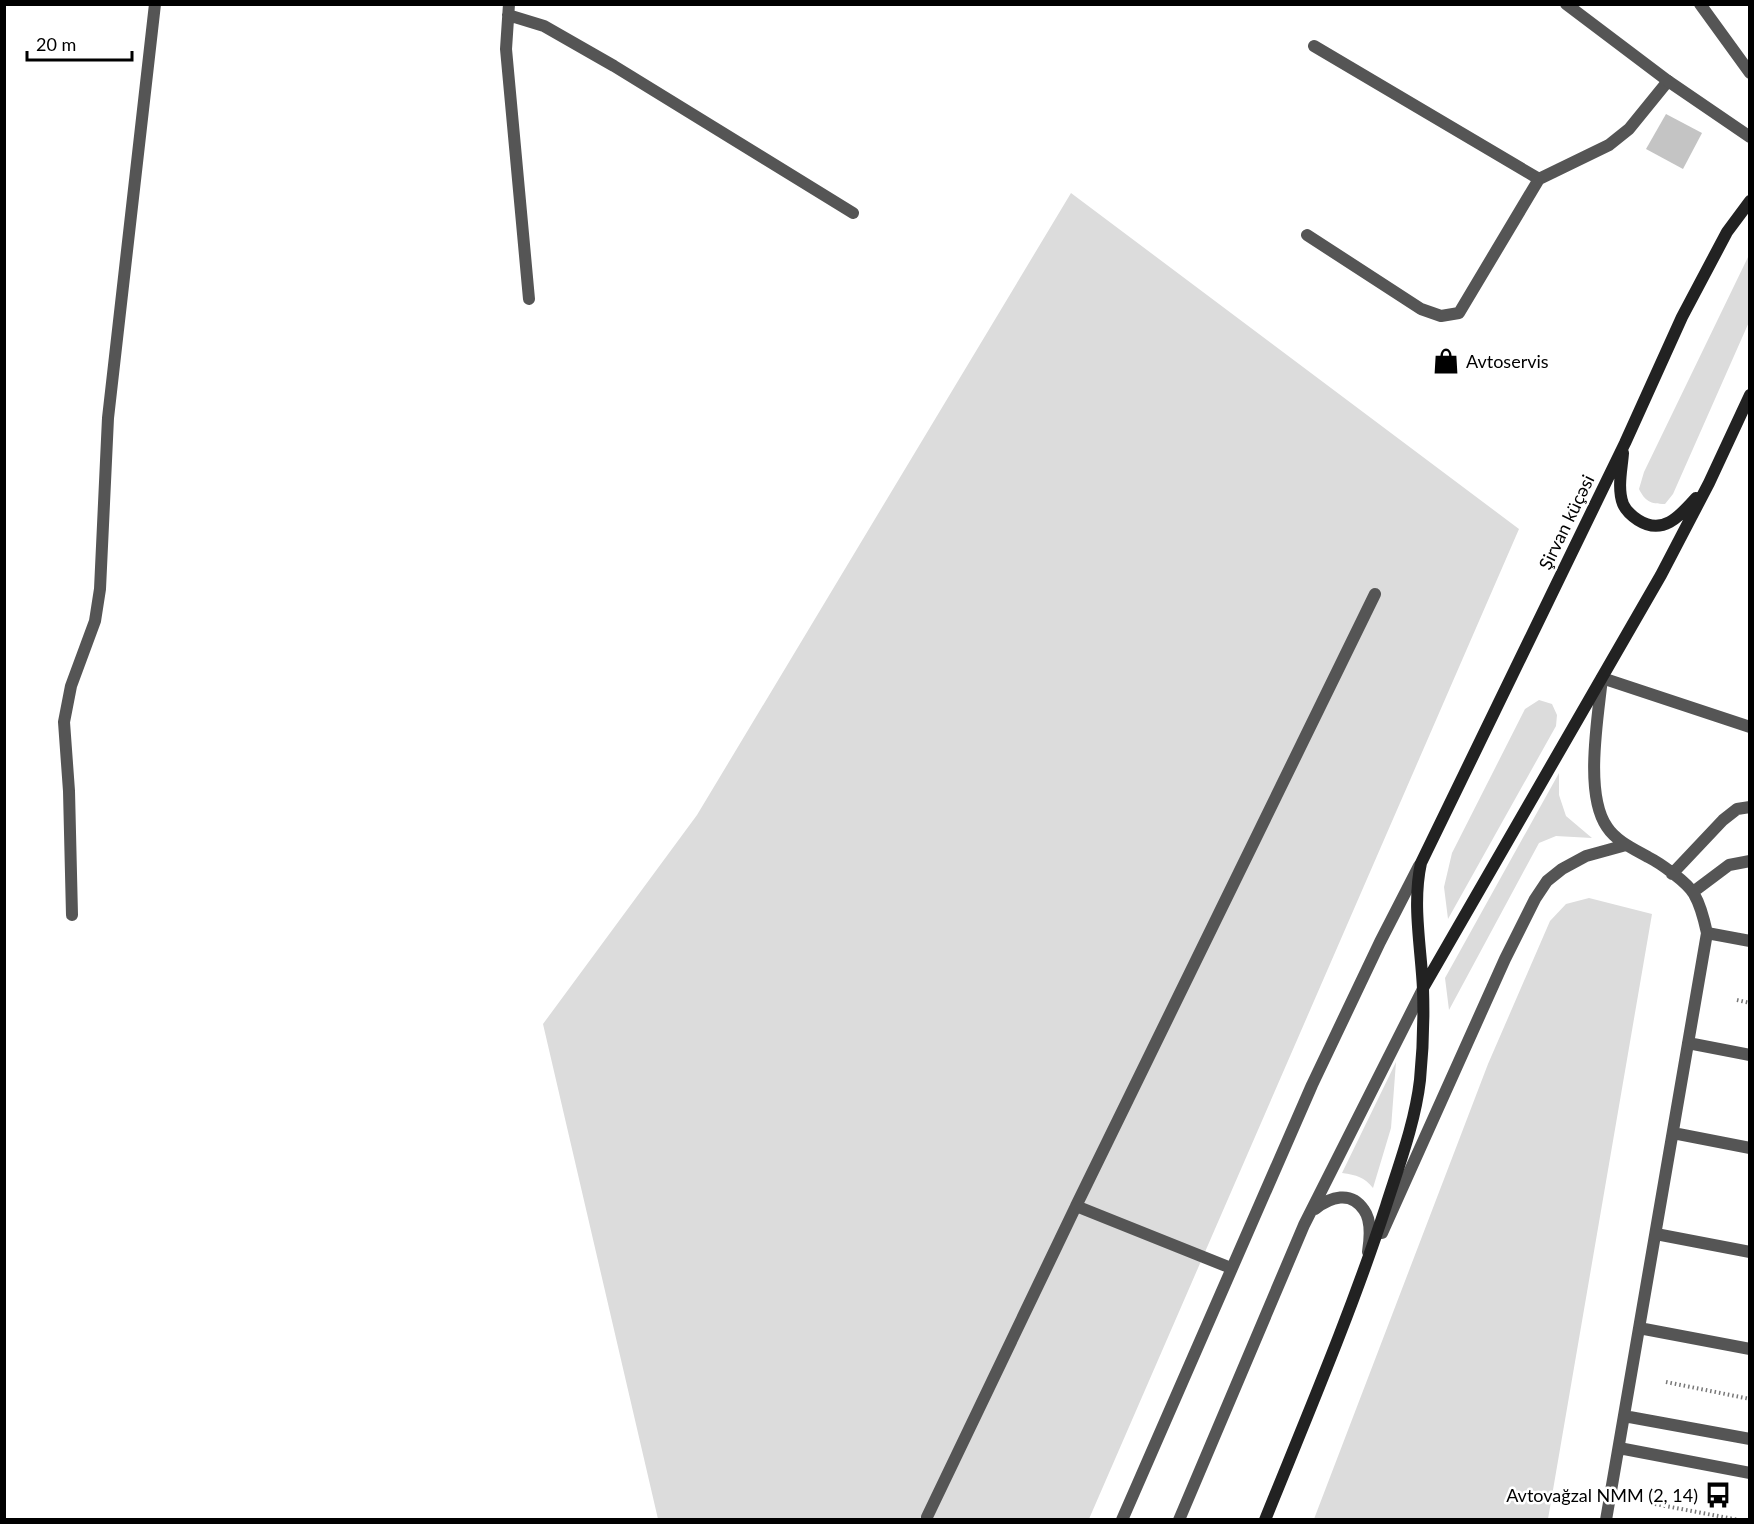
<svg xmlns="http://www.w3.org/2000/svg" width="1754" height="1524" font-family="Lato,sans-serif">
<style>
.green{fill:#dcdcdc}
.building{fill:#c4c4c4}
.lines{fill:none;stroke-linecap:round;stroke-linejoin:round}
.path{stroke:#777;stroke-width:4;stroke-dasharray:1.5 3;stroke-linecap:butt}
.lane{stroke:#555;stroke-width:12}
.street{stroke:#555;stroke-width:12}
.secondary{stroke:#222;stroke-width:12}
.labels{text-anchor:middle;dominant-baseline:central;stroke-width:5;stroke-linejoin:round;paint-order:stroke}
.poi-label{font-size:18px;fill:#000;stroke:#fff;text-anchor:start}
.street-label{font-size:18px;fill:#000;stroke:#fff}
</style>
<rect width="100%" height="100%" fill="#fff"/>
<path class="green" d="M1071,193L1519,529L1089,1519H658L543,1024L697,815Z
M1749,255V322L1673,494L1665,504C1650,504 1645,501 1639,489L1644,472Z
M1539,700L1552,704L1557,715L1556,726L1448,919L1444,887L1452,853L1525,709Z
M1559,773V795L1566,816L1592,838L1556,836L1539,843L1449,1010L1445,978Z
M1589,898L1652,914L1548,1519H1314L1488,1064L1550,921L1566,904Z
M1396,1062L1391,1128L1373,1188C1364,1177 1357,1175 1342,1173Z"/>
<path class="building" d="M1666,114L1702,133L1683,169L1646,149Z"/>
<g class="lines">
<path class="path" d="M1737,1000L1750,1003
M1666,1382L1750,1399
M1655,1504L1739,1520"/>
<path class="lane" d="M1700,4L1750,73
M1314,46L1539,179L1609,145L1629,129L1668,81
M1307,235L1421,309L1441,316L1459,313L1539,179
M1672,874L1723,820L1737,809L1750,807
M1693,892L1729,865L1750,861
M1707,933L1750,941
M1688,1043L1750,1055
M1673,1133L1750,1148
M1315,1209C1330,1197 1351,1190 1364,1210C1372,1221 1370,1239 1368,1252
M1382,1233L1505,959L1535,899L1547,881L1562,869L1586,856L1626,845
M1656,1234L1750,1252
M1231,1268L1076,1206L1375,594
M1639,1328L1750,1349
M1624,1416L1750,1439
M1619,1448L1750,1473
M927,1517L1076,1206
M1122,1520L1312,1085L1380,942L1419,866
M1179,1520L1304,1225L1423,989
M1606,1520L1707,933C1704,919 1701,906 1694,894C1687,882 1660,863 1648,857C1634,849 1616,841 1607,827C1584,794 1598,718 1602,678L1750,727"/>
<path class="street" d="M509,4L506,49L529,299
M1566,4L1668,81L1750,137
M508,15L544,26L614,66L853,213
M72,915L69,791L64,722L71,686L95,621L100,589L108,418L155,4"/>
<path class="secondary" d="M1623,453C1622,468 1617,488 1623,504C1626,511 1632,516 1638,520C1663,536 1680,516 1696,498
M1423,988L1661,575L1709,483L1750,395
M1265,1520C1307,1416 1351,1313 1386,1206C1399,1165 1415,1123 1420,1080C1423,1050 1424,1019 1423,989C1421,947 1412,904 1421,863L1625,443L1682,317L1727,232L1750,201"/>
</g>
<defs>
<g id="shop-bare" transform="scale(2.07)"><path d="M-5-2.5h2.3a2.7 3.5 0 0 1 5.4 0H5L5.5 6h-11ZM-1.5-2.5h3a1.5 2.3 0 0 0-3 0Z" fill="#000" stroke="#fff" stroke-width="2.5" paint-order="stroke"/></g>
<g id="bus-bare" transform="scale(2.07)"><path d="M-5-6H5V4H4V6H2V4H-2V6H-4V4H-5ZM-3.5-4V0h7V-4ZM-3.5 1.2v1.5H-2V1.2ZM2 1.2v1.5H3.5V1.2Z" fill="#000" stroke="#fff" stroke-width="2.5" paint-order="stroke"/></g>
</defs>
<g fill-rule="evenodd">
<use href="#shop-bare" x="1446" y="361"/>
<use href="#bus-bare" x="1718" y="1495"/>
</g>
<g class="labels">
<g class="poi-label">
<text x="1466" y="361">Avtoservis</text>
<text x="1698" y="1495" text-anchor="end">Avtovağzal NMM (2, 14)</text>
</g>
<g class="street-label">
<text transform="translate(1566 522) rotate(-64)">Şirvan küçəsi</text>
</g>
</g>
<rect width="1754" height="1524" fill="none" stroke="#000000" stroke-width="12"/>
<path d="M27 51v9h105v-9" fill="none" stroke="#000000" stroke-width="3"/>
<text x="36" y="51" font-size="18" fill="#000000" stroke="#ffffff" stroke-width="4.5" paint-order="stroke">20 m</text>
</svg>
